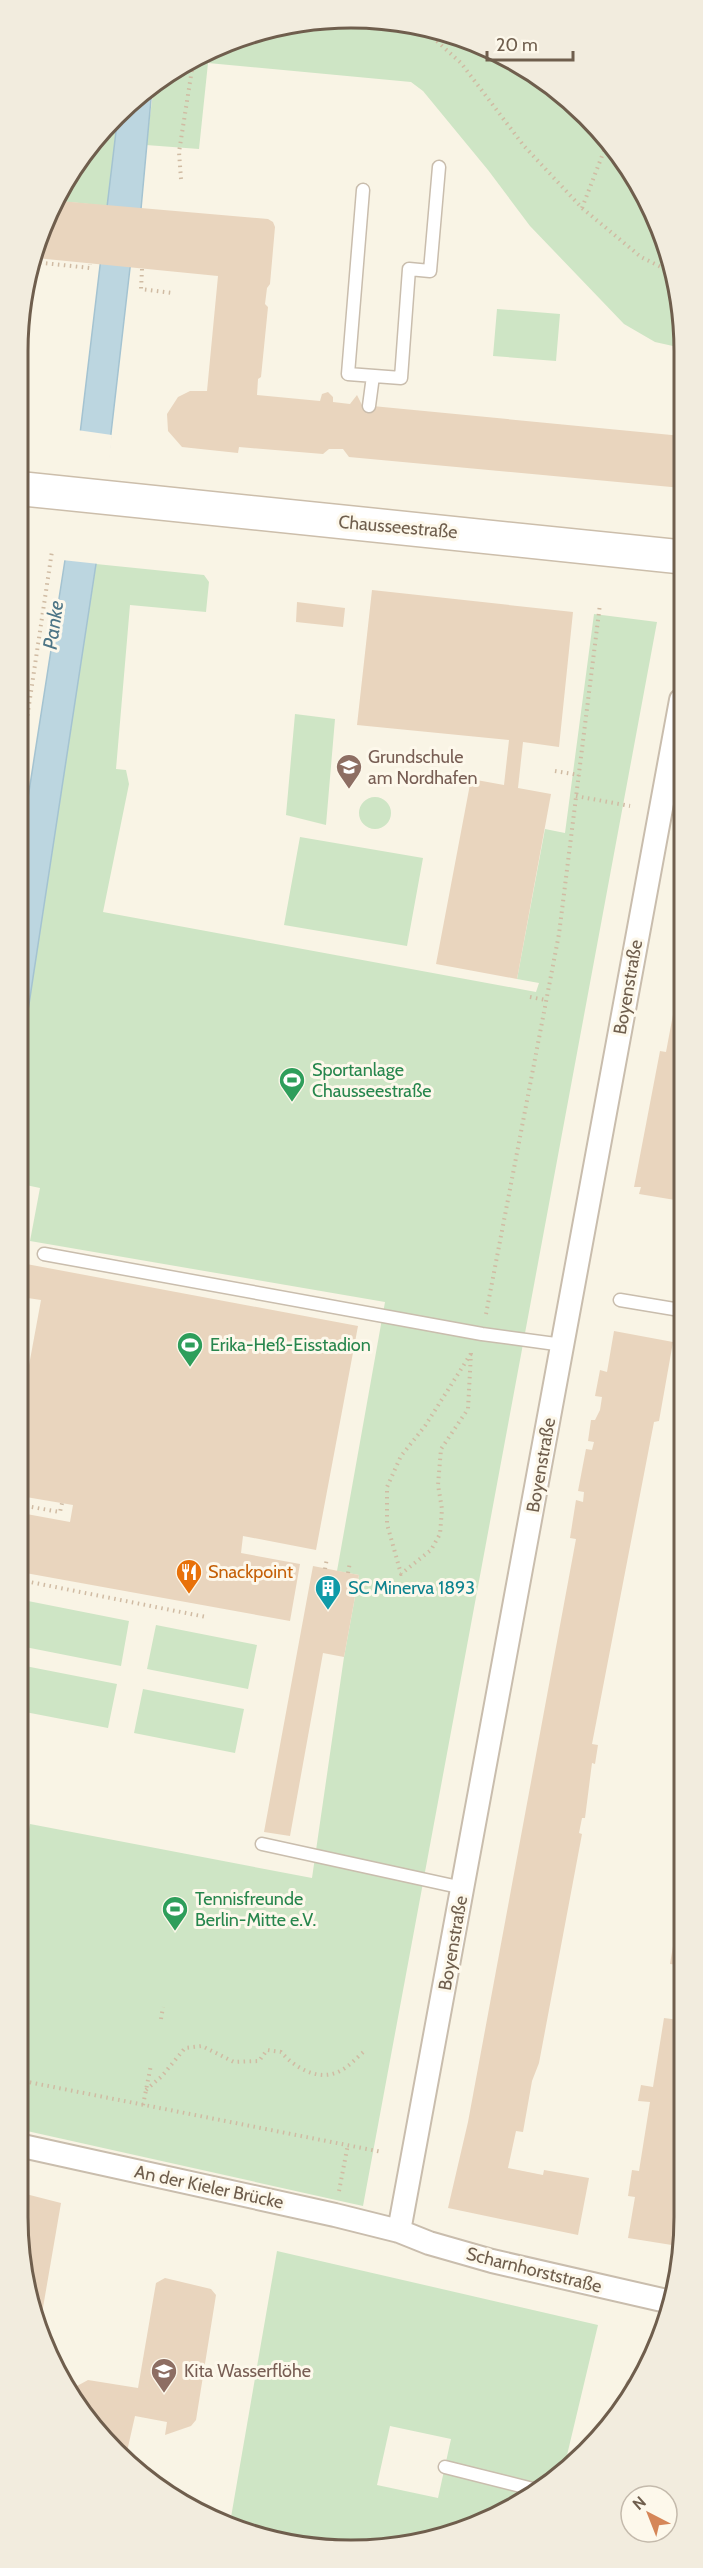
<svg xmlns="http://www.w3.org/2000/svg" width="703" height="2568" font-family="Cabin,sans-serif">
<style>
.green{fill:#cee5c5;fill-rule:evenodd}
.water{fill:#bcd6e0;stroke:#a4c3d1;stroke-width:1.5}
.pier{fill:#f9f4e5}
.building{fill:#e9d5be}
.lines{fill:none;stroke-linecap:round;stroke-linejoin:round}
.lane-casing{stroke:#c9bdad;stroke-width:15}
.street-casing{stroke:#c9bdad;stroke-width:26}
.secondary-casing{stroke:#ccbeab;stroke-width:36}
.path{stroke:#d0bba3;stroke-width:4;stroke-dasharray:1.5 4.5;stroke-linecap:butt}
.lane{stroke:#fff;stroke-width:12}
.street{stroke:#fff;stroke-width:22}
.secondary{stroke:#fff;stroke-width:33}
.labels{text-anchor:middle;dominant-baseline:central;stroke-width:6;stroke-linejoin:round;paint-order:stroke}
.street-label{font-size:18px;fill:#6f5e4d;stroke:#fdf8eb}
.education-label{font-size:18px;fill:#785e54;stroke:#fdf8eb;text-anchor:start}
.leisure-label{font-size:18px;fill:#27864d;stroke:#fdf8eb;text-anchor:start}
.food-label{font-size:18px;fill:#c56008;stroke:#fdf8eb;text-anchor:start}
.culture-label{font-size:18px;fill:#0d838f;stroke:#fdf8eb;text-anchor:start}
.water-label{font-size:20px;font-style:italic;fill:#4d7586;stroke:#fdf8eb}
.rim{fill:none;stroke:#6f5e4d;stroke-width:3}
</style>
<rect width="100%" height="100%" fill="#f9f4e5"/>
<path class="green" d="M286,24H416L499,53L588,116L651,204L682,308V348L655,342L624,324L530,226L488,170L423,91L411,82L208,63L199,149L146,145L154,86L166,74Z
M117,123L108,206L60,201L74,167Z
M497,309L560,314L556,361L493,356Z
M96,564L204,575L209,582L206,612L130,605L116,769L126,770L129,784L103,912L536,992L539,983L517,979L545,829L565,833L594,614L657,622L363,2206L18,2129L19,1880L30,1824L312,1878L344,1657L359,1575L337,1571L385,1302L30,1241L40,1188L21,1184L22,1050Z
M295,714L335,719L326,825L286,815Z
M359 813a16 16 0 1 1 32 0a16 16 0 1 1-32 0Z
M300,837L423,858L407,946L284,925Z
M28,1601L129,1621L121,1666L20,1646Z
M156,1625L257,1645L248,1689L147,1669Z
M20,1665L117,1684L108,1728L20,1711Z
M143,1689L244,1709L235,1753L134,1733Z
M277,2251L598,2325L563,2472L556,2480L543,2477L540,2489L458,2532L329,2549L230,2523ZM390,2426L451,2439L438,2498L377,2485Z"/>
<path class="water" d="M152,88L141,209L130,268L96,564L22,1050L23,830L65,560L117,123Z"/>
<path class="pier" d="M77,430L112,435L99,564L62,560Z"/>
<path class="building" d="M60,201L268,219L273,222L275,227L270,284L267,288L265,304L268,307L261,377L258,379L257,395L320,401L322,394L328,392L333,397V402L350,404L357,395L362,405L682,436V488L349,457L343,449H329L323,454L239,447L238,453L182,447L168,431L167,414L178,397L190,391H207L218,276L36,258Z
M372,590L573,612L559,747L523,742L518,788L551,794L517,979L436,964L471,779L504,785L509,740L357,725Z
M297,602L345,608L343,627L296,622Z
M680,977H681V1201L639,1194L641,1187H634L660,1051L666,1052Z
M21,1263L358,1326L316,1550L243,1536L241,1553L300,1564L290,1621L20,1572L21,1513L70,1522L73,1505L20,1496L21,1409L41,1300L21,1297Z
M614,1331L673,1342L659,1421L654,1422L592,1744L598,1745L595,1764L592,1763L585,1818H582L579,1833L582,1834L539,2063L532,2081L523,2132L516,2131L508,2168L543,2175L544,2170L589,2178L578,2235L448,2208L468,2122L576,1539L570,1538L576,1500L583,1502L584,1492L578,1491L586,1449L592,1450L594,1442L588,1441L591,1420H595L600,1410L602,1397L595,1396L600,1370L607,1372Z
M313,1566L359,1575L344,1657L323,1653L290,1836L264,1832Z
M678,1916H679V1965L670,1964Z
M664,2018L679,2020L678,2246L628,2238L635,2197L628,2196L632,2170L639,2171L650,2102L638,2101L641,2085L653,2087Z
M18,2192L61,2203L40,2325L18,2217Z
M165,2278L211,2289L216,2295L196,2420L191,2426L165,2435L167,2422L135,2416L126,2456L101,2437L75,2395L77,2386L88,2380L138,2388L156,2283Z"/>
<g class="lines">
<g class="lane-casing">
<path id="lane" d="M363,190L348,374L401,378L409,269L430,271L439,167
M369,406L373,376
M44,1254L482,1334L563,1345
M620,1300L680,1310
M262,1844L463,1888
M631,2393L633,2385L638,2386
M445,2467L537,2490"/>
</g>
<g class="street-casing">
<path id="street" d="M18,2145L335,2215L399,2231L429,2243L492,2261L671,2302
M399,2231L681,700"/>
</g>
<g class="secondary-casing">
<path id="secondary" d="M24,489L682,557"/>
</g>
<path class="path" d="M419,25L461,63L524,146L582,208L641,257L671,272
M181,179L179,152L193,63
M582,208L607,143
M34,262L90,268V264
M142,269L141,289L172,293
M23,745L52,551
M555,771L579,775
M576,796L630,806
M530,997L546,1000
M486,1314L559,934L600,604
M471,1353L468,1409L441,1449L438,1485L442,1509L440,1534L431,1550L401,1574L387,1524V1487L401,1456L425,1426L472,1352
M20,1505L60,1512L62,1503
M325,1569L327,1558
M348,1573L350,1562
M20,1580L206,1617
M161,2019L163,2007
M18,2080L382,2152
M146,2090L162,2076L185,2048L202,2046L234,2062L259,2061L267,2050L281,2052C295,2068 319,2082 340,2071C350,2066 358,2056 366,2050
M143,2105L151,2065
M339,2191L348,2144"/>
<use href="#lane" class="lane"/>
<use href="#street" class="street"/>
<use href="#secondary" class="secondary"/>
</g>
<defs>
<g id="school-pin" transform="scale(1.35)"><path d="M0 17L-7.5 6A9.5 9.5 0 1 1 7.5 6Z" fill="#8d6e63" stroke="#fdf8eb"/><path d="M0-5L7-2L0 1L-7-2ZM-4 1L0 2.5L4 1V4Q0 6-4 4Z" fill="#fff"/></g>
<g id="stadium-pin" transform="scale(1.35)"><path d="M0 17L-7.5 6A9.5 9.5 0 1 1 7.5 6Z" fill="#2e9e5b" stroke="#fdf8eb"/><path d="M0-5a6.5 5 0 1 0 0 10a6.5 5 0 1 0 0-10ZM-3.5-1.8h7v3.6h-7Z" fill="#fff"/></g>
<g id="restaurant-pin" transform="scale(1.35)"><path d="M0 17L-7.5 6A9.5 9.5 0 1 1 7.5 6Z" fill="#e8710a" stroke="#fdf8eb"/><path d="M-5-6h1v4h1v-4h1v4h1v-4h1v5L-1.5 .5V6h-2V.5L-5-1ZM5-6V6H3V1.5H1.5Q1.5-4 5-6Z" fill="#fff"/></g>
<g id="building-pin" transform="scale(1.35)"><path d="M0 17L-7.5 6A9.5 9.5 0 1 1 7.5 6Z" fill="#0f9aa8" stroke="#fdf8eb"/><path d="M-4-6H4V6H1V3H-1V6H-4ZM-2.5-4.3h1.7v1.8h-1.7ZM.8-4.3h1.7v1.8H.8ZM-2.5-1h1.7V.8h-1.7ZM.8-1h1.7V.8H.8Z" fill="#fff"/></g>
</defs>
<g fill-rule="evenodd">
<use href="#school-pin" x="349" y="767"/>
<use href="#stadium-pin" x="292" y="1080"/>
<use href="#stadium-pin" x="190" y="1345"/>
<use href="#restaurant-pin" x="189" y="1572"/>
<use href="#building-pin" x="328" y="1588"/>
<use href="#stadium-pin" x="175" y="1909"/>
<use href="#school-pin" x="164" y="2371"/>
</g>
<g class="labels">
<g class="street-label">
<text transform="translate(398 527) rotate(5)">Chausseestraße</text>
<text transform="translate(628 987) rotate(-80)">Boyenstraße</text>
<text transform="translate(541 1465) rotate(-80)">Boyenstraße</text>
<text transform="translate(453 1943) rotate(-80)">Boyenstraße</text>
<text transform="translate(209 2187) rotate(12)">An der Kieler Brücke</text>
<text transform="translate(534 2270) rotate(14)">Scharnhorststraße</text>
</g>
<g class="education-label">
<text x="368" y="757">Grundschule<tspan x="368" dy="21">am Nordhafen</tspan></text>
<text x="184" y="2371">Kita Wasserflöhe</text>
</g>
<g class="leisure-label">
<text x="312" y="1070">Sportanlage<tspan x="312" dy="21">Chausseestraße</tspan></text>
<text x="210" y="1345">Erika-Heß-Eisstadion</text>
<text x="195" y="1899">Tennisfreunde<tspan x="195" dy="21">Berlin-Mitte e.V.</tspan></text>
</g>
<g class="food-label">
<text x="208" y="1572">Snackpoint</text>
</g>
<g class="culture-label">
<text x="348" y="1588">SC Minerva 1893</text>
</g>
<g class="water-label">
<text transform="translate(53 625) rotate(-82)">Panke</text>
</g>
</g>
<path d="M0 0H703V2568H0ZM351 28H351A323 323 0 0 1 674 351V2217A323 323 0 0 1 351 2540H351A323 323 0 0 1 28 2217V351A323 323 0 0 1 351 28Z" fill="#f2ecde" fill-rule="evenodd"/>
<path class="rim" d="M351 28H351A323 323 0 0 1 674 351V2217A323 323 0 0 1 351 2540H351A323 323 0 0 1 28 2217V351A323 323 0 0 1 351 28Z"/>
<g transform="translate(649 2514) rotate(318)"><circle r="28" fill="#fdf8eb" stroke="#c4baac" stroke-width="1.5"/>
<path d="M0-4.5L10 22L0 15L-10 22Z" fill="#d58658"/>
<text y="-9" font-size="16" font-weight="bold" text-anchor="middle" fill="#6f5e4d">N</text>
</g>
<path d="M487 51v9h86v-9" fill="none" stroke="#6f5e4d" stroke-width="3"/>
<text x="496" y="51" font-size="18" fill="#6f5e4d" stroke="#fdf8eb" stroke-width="4.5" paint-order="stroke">20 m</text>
</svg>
